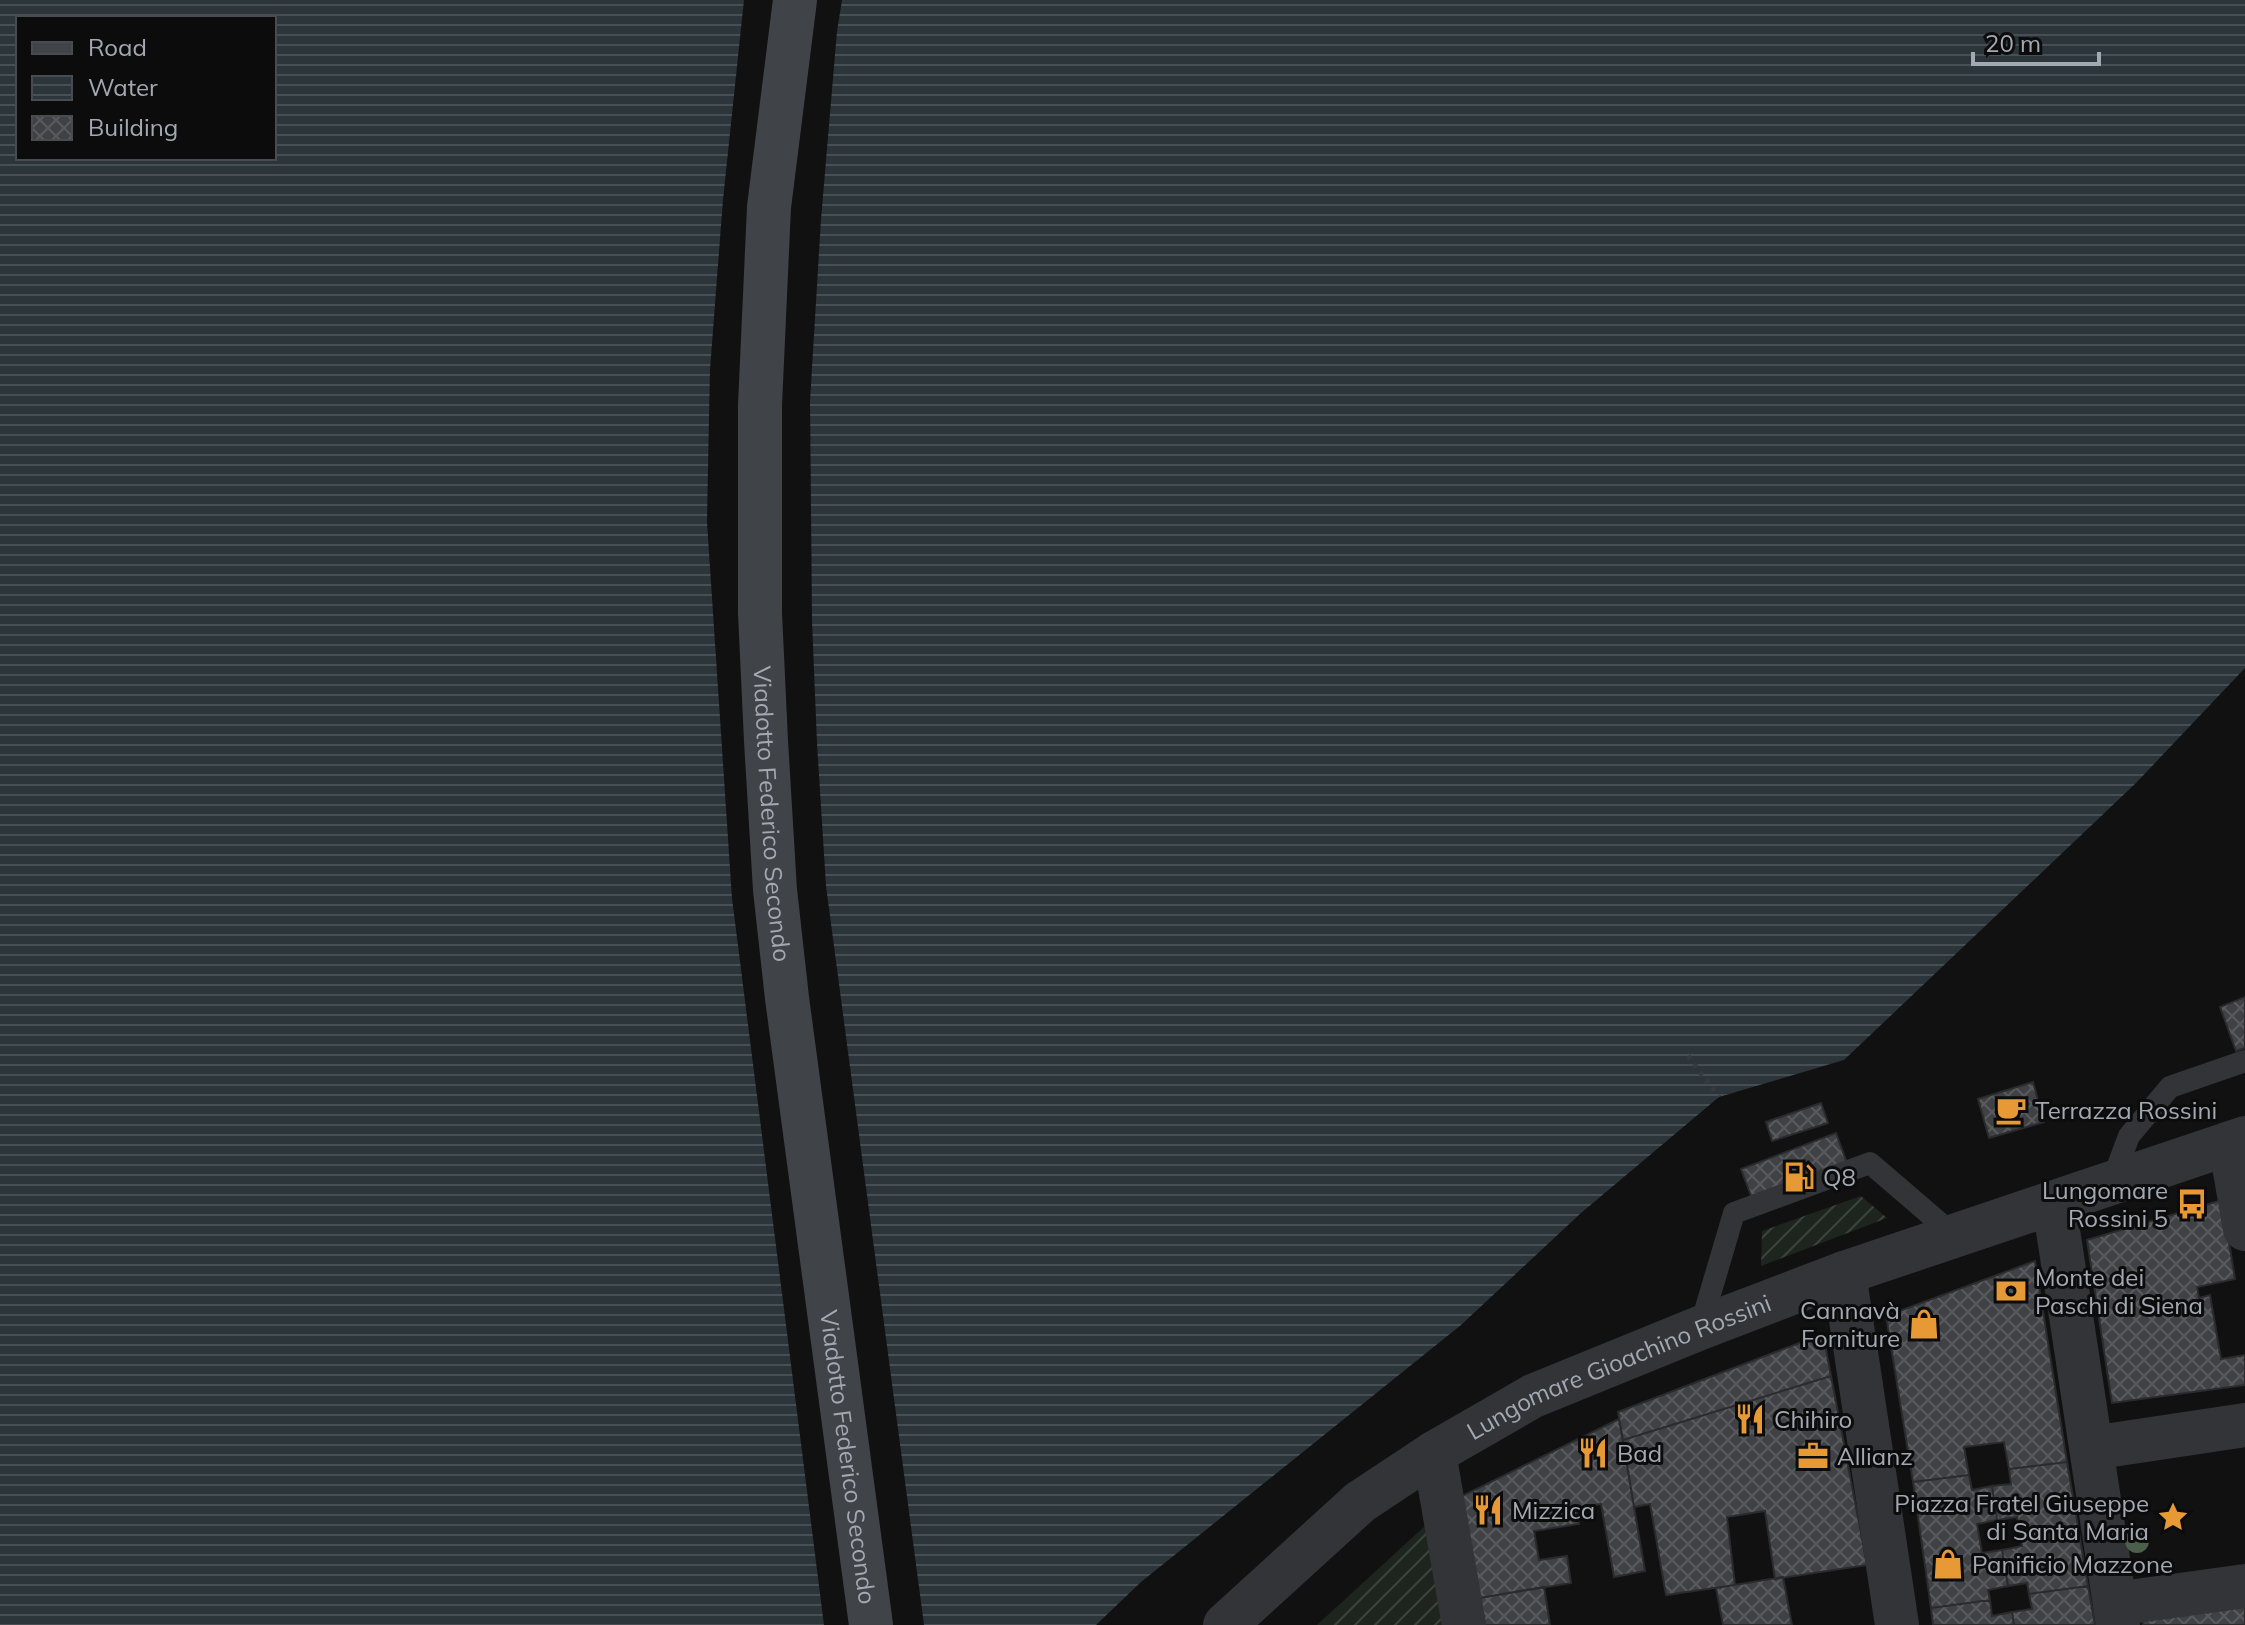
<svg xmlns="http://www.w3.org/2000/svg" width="2245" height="1625" font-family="Mulish,sans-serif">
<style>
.garden{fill:url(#garden-furrows)}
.water{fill:url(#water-rules);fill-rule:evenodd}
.pier{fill:#111112}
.building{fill:url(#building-cross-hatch);stroke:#2b2b2e;stroke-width:2}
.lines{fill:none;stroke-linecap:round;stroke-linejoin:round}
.path{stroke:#383b3e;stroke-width:5;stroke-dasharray:4 6;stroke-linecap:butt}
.service{stroke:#323437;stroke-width:22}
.minor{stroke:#323437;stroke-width:44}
.tertiary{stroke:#323437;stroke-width:44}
.secondary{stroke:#404347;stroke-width:44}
.tree{fill:#4c5e4c}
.labels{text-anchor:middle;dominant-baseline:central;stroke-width:6;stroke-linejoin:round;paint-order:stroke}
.street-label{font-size:24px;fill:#a3a9b2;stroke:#0c0c0d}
.poi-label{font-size:24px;fill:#a3a9b2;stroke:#0c0c0d;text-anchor:start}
</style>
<defs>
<pattern id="garden-furrows" width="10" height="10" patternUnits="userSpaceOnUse" patternTransform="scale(2)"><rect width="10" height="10" fill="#1e251e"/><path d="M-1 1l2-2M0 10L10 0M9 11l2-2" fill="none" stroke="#3c423c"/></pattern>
<pattern id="water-rules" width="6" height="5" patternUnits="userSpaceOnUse" patternTransform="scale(2)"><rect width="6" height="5" fill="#2b353a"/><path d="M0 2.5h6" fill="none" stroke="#474f54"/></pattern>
<pattern id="building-cross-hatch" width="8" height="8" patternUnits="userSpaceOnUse" patternTransform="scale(2)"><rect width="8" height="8" fill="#404145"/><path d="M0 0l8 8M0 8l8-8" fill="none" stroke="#585a5d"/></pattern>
</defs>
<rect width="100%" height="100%" fill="#111112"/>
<path class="garden" d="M1861,1196L1887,1218L1761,1266L1762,1231Z
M1425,1526L1449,1625H1317Z"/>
<path class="water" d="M0,0H2245V668L2136,783L1844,1060L1719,1097L1581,1213L1461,1325L1141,1582L1096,1625H0ZM18,18H274V158H18Z"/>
<path class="pier" d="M744,0H842L837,31L821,219L810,401L812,621L817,744L826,886L924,1625H824L732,898L707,522L710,370L723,200Z"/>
<path class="building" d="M2245,997V1048L2236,1051L2220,1007Z
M2033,1082L2044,1122L1989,1138L1978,1099Z
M1821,1103L1828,1123L1772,1141L1766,1122Z
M1836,1133L1851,1174L1756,1209L1741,1169Z
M2222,1200L2235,1279L2197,1287L2199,1298L2210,1295L2221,1359L2245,1355V1385L2112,1403L2087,1240Z
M2035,1261L2067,1462L2009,1469L2004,1442L1964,1447L1969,1475L1913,1482L1886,1316Z
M1823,1334L1831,1376L1623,1440L1618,1412Z
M1831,1376L1867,1565L1775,1579L1765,1511L1727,1517L1735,1585L1666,1595L1650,1504L1634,1507L1623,1440Z
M1619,1419L1645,1571L1614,1577L1601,1504L1576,1508L1579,1524L1534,1531L1539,1560L1567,1556L1571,1583L1479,1598L1462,1496Z
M2067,1462L2088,1586L2029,1594L2027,1583L2008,1586L2002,1550L2022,1546L2017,1517L1997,1520L1992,1486L2011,1484L2009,1469Z
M1969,1475L1972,1490L1992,1486L1997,1520L1977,1524L1982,1553L2002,1550L2008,1586L1988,1590L1990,1600L1931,1608L1913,1482Z
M1783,1577L1792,1625H1723L1716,1588Z
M2088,1586L2095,1625H2014L2012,1612L2032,1609L2029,1594Z
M1544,1587L1550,1625H1483L1479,1598Z
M1990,1600L1992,1616L2012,1612L2014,1625H1933L1931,1608Z
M2245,1604V1625H2143L2142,1618Z"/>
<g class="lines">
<path class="path" d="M1688,1056L1719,1097"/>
<path class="service" d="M2111,1184L2129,1136L2170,1087L2245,1061
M1700,1328L1734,1213L1870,1163L1955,1236"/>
<path class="minor" d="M2230,1143L2245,1229
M2054,1204L2118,1625
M1844,1273L1897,1625
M2092,1448L2245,1425
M1434,1453L1464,1625
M2115,1604L2245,1586"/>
<path class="tertiary" id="s1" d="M1225,1625L1360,1502L1434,1453L1533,1396L1700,1328L1844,1273L2245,1138"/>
<path class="secondary" id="s2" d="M795,0L769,207L760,405V613L766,741L775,890L787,998L871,1625"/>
</g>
<circle class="tree" cx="2137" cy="1541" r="12"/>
<defs>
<g id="cafe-bare" transform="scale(2.4)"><path d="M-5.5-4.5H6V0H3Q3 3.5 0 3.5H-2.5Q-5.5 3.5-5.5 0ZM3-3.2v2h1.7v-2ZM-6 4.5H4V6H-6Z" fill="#e79935" stroke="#0c0c0d" stroke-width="2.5" paint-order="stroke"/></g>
<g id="fuel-bare" transform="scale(2.4)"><path d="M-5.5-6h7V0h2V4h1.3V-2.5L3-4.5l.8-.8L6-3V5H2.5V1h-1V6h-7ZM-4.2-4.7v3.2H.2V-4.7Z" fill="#e79935" stroke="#0c0c0d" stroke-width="2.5" paint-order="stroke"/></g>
<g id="bus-bare" transform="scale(2.4)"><path d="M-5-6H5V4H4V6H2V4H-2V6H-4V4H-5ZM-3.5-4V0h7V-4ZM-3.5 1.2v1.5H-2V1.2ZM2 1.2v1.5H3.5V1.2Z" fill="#e79935" stroke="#0c0c0d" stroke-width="2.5" paint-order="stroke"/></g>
<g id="bank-bare" transform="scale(2.4)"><path d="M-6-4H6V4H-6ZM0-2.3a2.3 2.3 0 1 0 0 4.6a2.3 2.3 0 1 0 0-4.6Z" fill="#e79935" stroke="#0c0c0d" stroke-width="2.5" paint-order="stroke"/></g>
<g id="shop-bare" transform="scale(2.4)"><path d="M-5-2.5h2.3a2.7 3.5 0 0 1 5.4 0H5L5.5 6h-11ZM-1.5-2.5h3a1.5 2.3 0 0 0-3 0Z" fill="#e79935" stroke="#0c0c0d" stroke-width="2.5" paint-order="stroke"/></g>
<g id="restaurant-bare" transform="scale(2.4)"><path d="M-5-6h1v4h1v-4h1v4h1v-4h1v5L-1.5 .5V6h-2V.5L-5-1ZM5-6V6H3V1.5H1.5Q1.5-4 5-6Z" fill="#e79935" stroke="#0c0c0d" stroke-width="2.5" paint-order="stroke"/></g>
<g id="office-bare" transform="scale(2.4)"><path d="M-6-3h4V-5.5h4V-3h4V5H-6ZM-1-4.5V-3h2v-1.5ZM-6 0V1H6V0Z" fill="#e79935" stroke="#0c0c0d" stroke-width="2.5" paint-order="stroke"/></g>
<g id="sight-bare" transform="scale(2.4)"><path d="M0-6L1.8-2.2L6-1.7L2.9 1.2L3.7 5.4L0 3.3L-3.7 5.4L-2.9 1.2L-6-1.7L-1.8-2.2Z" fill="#e79935" stroke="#0c0c0d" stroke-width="2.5" paint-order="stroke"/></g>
</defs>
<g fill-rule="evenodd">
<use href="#cafe-bare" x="2011" y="1110"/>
<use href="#fuel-bare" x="1799" y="1177"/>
<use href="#bus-bare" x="2192" y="1204"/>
<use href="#bank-bare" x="2011" y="1291"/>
<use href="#shop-bare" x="1924" y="1324"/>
<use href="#restaurant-bare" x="1750" y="1419"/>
<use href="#restaurant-bare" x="1593" y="1453"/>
<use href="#office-bare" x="1813" y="1456"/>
<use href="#restaurant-bare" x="1488" y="1510"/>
<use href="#sight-bare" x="2173" y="1517"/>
<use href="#shop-bare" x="1948" y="1564"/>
</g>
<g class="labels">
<g class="street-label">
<text stroke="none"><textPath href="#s2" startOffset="816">Viadotto Federico Secondo</textPath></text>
<text stroke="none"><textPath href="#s1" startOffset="476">Lungomare Gioachino Rossini</textPath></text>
<text stroke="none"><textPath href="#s2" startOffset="1464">Viadotto Federico Secondo</textPath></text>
</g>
<g class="poi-label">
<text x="2035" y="1110">Terrazza Rossini</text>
<text x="1823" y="1177">Q8</text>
<text x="2168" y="1190" text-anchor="end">Lungomare<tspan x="2168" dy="28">Rossini 5</tspan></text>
<text x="2035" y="1277">Monte dei<tspan x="2035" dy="28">Paschi di Siena</tspan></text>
<text x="1900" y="1310" text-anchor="end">Cannavà<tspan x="1900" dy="28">Forniture</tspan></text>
<text x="1774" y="1419">Chihiro</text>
<text x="1617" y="1453">Bad</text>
<text x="1837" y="1456">Allianz</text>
<text x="2149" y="1503" text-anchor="end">Piazza Fratel Giuseppe<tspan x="2149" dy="28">di Santa Maria</tspan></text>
<text x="1512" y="1510">Mizzica</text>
<text x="1972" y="1564">Panificio Mazzone</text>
</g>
</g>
<rect x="16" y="16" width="260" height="144" fill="#0c0c0d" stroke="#484b4f" stroke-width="2"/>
<rect x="32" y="42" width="40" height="12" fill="#404347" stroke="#484b4f" stroke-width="2"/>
<text x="88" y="56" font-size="24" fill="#a3a9b2">Road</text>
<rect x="32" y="76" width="40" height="24" fill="url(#water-rules)" stroke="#484b4f" stroke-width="2"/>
<text x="88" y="96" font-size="24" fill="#a3a9b2">Water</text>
<rect x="32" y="116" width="40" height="24" fill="url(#building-cross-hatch)" stroke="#484b4f" stroke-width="2"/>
<text x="88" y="136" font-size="24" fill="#a3a9b2">Building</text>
<path d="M1973 52v12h126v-12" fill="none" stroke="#a3a9b2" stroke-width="4"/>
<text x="1985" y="52" font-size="24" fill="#a3a9b2" stroke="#0c0c0d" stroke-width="6" paint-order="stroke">20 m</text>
</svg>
